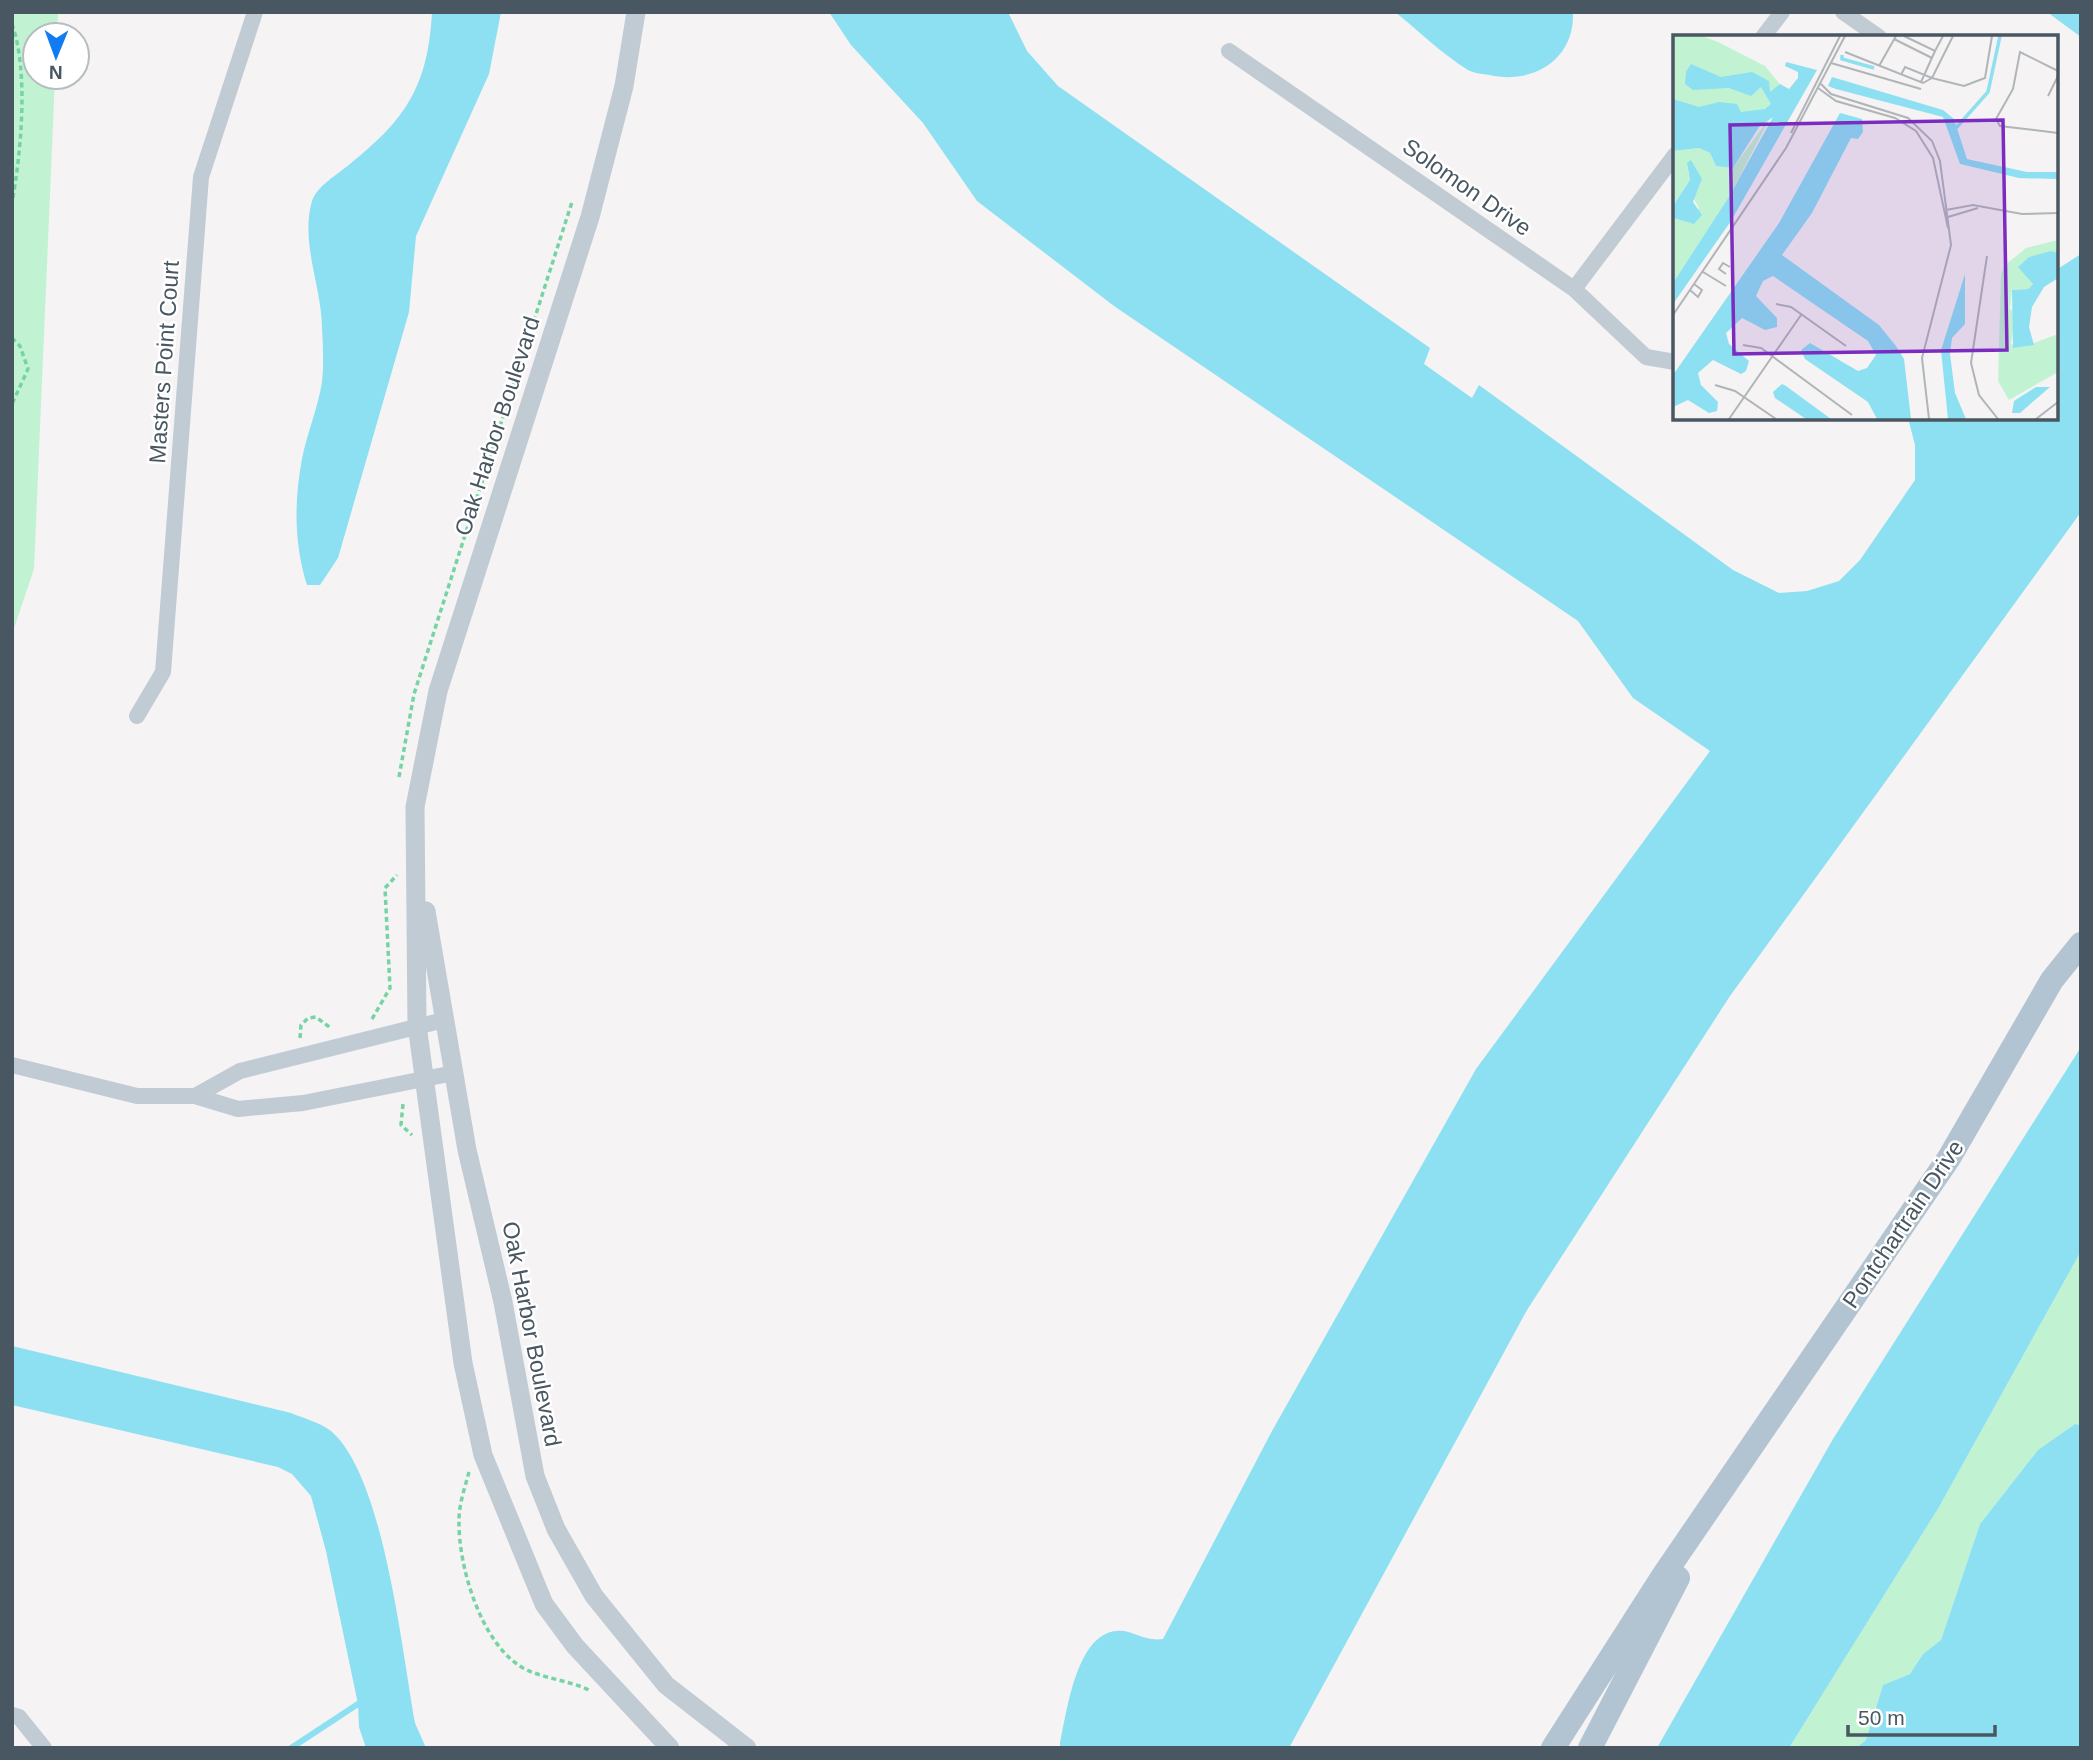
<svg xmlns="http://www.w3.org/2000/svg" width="2093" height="1760" font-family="Helvetica,sans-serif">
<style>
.green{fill:#c1f3d3}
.water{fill:#8ce0f2}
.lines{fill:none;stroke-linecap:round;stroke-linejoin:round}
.stream{stroke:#8ce0f2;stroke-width:6}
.path{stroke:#76d4a2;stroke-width:3.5;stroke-dasharray:5 3.5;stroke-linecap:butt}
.minor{stroke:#c0cbd3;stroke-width:16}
.tertiary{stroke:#c0cbd3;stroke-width:19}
.primary{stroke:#b2c3d2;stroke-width:24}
.labels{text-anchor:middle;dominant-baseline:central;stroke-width:5;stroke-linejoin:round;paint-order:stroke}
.street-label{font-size:23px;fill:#495762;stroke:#fff}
.inset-river{fill:none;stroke:#8ce0f2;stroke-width:3.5}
.inset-road{fill:none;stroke:#b0b5b9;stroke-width:2}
.view{fill:#7b2cbf;fill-opacity:0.15;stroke:#7b2cbf;stroke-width:3.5}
.inset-edge{fill:none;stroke:#495762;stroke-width:3.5}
</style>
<rect width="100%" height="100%" fill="#f5f3f3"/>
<path class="green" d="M12,12H58L57,35H35V77H55L34,569L12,634Z
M2081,1251V1425L2075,1424L2038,1450L1980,1524L1941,1640L1923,1654L1910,1674L1883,1685L1866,1740L1856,1748H1789L1939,1507Z"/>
<path class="water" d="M432,12H501L489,74L416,236L409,312L338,558L320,585H307C294,544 294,501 302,459C307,433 318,408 322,382C324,364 323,346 322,328C322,288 300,242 312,201C317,186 338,174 350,164C406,119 428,86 432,12Z
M829,12H1008L1027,51L1058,86L1430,348L1424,364L1472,398L1479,385L1733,570L1779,593L1807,591L1839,581L1860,560L1915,480V445L1908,418H2056V270L2081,254V512L1730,996L1527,1310L1289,1748H1060V1743C1067,1712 1076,1635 1116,1631C1132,1629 1143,1642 1163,1639L1272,1431L1476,1069L1710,751L1633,698L1578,621L1114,306L977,201L923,123L851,45Z
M1395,12H1573C1575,58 1536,83 1494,76C1486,74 1475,74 1468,70C1442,54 1419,31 1395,12Z
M2047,12H2081V37Z
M2081,1047V1251L1939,1507L1789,1748H1657L1833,1439Z
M12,1346L291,1413C303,1418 321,1423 331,1431C384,1476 402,1652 415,1723L426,1748H366L359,1727L358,1704L326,1551L311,1496L292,1474L278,1467L12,1405Z
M2075,1424L2081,1425V1748H1856L1866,1740L1883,1685L1910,1674L1923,1654L1941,1640L1980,1524L2038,1450Z"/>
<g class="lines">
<path class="stream" d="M291,1748L358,1704"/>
<path class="path" d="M12,24C29,72 21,153 12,203
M12,338L20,346L28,369L12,404
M399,777L414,694L572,202
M372,1019L390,988L385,888L397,875
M300,1038L301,1025L308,1018L316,1017L332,1029
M403,1104L401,1125L412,1135
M469,1472C465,1487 459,1504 459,1520C458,1566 481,1644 523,1668C544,1679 568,1680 589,1690"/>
<path class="minor" d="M1843,12L1879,37
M1763,37L1782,12
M1229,51L1574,289L1646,357L1675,362
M1574,289L1675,155
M137,716L163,672L201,177L255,12
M12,1065L137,1096H195L238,1109L303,1103L454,1073
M195,1096L240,1071L444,1020
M12,1715L19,1717L44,1748"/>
<path class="tertiary" d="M636,12L624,86L590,217L438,691L415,807L417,1025L463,1363L483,1455L544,1604L575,1646L670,1748
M426,911L467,1150L503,1302L535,1476L556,1529L594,1596L666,1685L747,1748"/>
<path class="primary" d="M1553,1748L1663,1576L1949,1158L2052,980L2081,944
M1590,1748L1678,1578"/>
</g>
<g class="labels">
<g class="street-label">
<text transform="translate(1467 187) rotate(35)">Solomon Drive</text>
<text transform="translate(164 362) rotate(-86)">Masters Point Court</text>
<text transform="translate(497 426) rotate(-72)">Oak Harbor Boulevard</text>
<text transform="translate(1903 1224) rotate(-56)">Pontchartrain Drive</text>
<text transform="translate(532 1334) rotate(79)">Oak Harbor Boulevard</text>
</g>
</g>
<g transform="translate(1673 35)">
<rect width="385" height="385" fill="#f5f3f3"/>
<path d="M0,1H29L45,7L92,31L116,60L92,79L0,73ZM98,81L57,160L0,248V183L18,188L26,173L21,164L29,144L14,131L17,145L0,171V116L26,113L37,118L43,131L60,133ZM385,205V218L357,222L347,230L360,249L355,254L339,255L337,274L343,278L338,309L350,312L385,299V337L336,365L325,346L328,240L331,231L353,213Z" fill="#c1f3d3"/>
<path d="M113,27L144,35L58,186L0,269V248L57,160L100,82L86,92L60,133L43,131L37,118L26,113L0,116V64L26,72L46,67L64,69L68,77L92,74L98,69L88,52L78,61L56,53L20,55L12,49L13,37L18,29L48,42L79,37L96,46L97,57L107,49L116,54L125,43V37L112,31ZM159,42L270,75L281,84L294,124L354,137H385V144L346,143L287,129L270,82L163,54L155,51ZM167,78L189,84L190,97L185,104L178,103L139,178L109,220L206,290L223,311L231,324L238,384H204L195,367L132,324L128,315L137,308L185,336L194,333L203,320L195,306L100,241L90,246L83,261L104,283V292L92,295L69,283L53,298L56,309L76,326L73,336L68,339L40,325L25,338L28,350L45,367L44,376L36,378L15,365L0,372V340L106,188ZM18,125L29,144L20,167L29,180L21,189L0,183V171L17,145L14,128ZM378,216L385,218V243L371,252L359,272L356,292L361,310L340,313L339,255L355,254L360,249L345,232L356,222ZM292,239V289L279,303L277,319L282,358L293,384H275L268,315ZM109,349L113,351L158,384H133L102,363L100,357ZM363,352H377L347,378H339L341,366Z" fill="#8ce0f2"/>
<path class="inset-river" d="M169,20V24L201,33M283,93L315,57L327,1"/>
<path class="inset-road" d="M231,1L262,16L270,1M221,4L259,23M172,17L250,48L259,43L291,51L312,43L319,1M158,28L248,54M206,31L223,1M385,36L347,17L340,54L323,84L327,91L385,98M228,40L232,32L259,43L280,1M248,47L262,16M148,49L158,59L235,83L259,106L267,126L278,210L249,323L256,384M145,53L163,66L222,83L243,96L260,123L275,193M375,61L385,41M118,98L167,1M273,175L300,170L349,179L385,178M275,182L305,173M314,221L298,328L306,360L325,384M30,237L53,251M53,239L46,234L50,228L57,232M17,255L25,262L29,255L21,249M103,269L118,272L173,311M0,280L113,113L172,1M70,310L88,313L179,380M42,350L62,356L103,384M56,384L128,280M363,384L385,367"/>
<path class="view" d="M330,85L334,315L61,319L57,90Z"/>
<rect width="385" height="385" class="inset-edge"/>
</g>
<rect width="2093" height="1760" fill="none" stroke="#495762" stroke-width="28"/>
<g transform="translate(56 56) rotate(181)"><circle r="33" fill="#ffffff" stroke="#b6bcc0" stroke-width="2"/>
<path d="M0-5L12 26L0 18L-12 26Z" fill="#117bf1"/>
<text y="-10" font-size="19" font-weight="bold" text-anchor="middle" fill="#495762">N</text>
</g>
<path d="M1848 1725v10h147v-10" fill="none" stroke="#495762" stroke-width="3.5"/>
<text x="1858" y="1725" font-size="21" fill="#495762" stroke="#ffffff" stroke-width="5" paint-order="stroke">50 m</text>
</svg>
